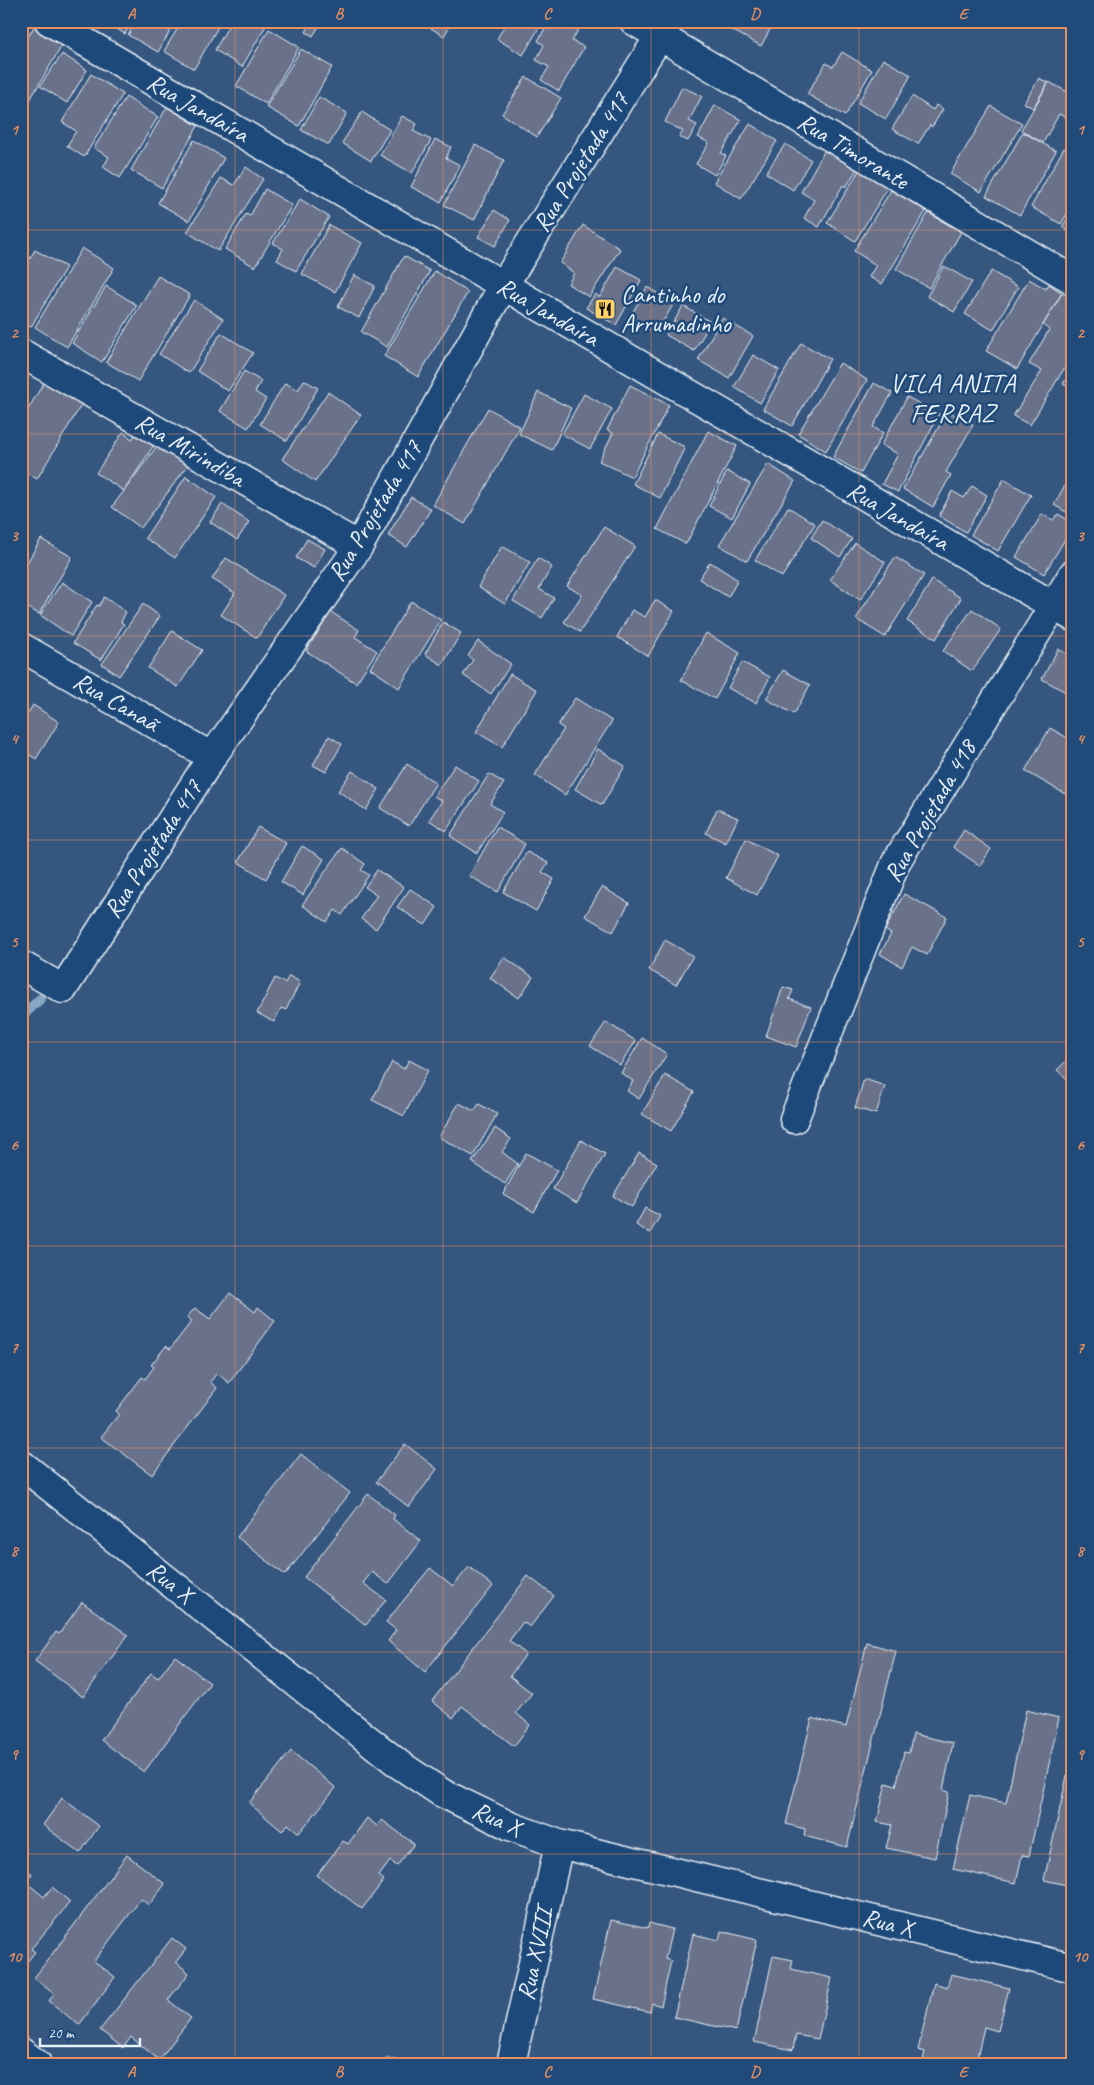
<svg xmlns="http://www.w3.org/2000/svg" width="1094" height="2085" font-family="Caveat,sans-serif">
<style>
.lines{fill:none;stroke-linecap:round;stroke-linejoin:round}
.stream{stroke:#85a7c3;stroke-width:10}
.building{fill:#69728a;stroke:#e8f1f8}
.minor-casing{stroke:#e8f1f8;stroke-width:31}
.minor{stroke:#1f4a7a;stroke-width:28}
.grid{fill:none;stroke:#e88e5f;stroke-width:1;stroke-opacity:0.55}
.labels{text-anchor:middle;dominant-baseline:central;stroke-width:5;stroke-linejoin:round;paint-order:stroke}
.street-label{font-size:25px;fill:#e8f1f8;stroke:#1f4a7a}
.poi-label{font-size:25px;fill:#e8f1f8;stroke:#1f4a7a;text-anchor:start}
.neighbourhood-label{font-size:26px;letter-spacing:1px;fill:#e8f1f8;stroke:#1f4a7a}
.neatline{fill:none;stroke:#e88e5f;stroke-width:2}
.grid-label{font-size:16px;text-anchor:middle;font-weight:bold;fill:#e88e5f}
</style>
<rect width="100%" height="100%" fill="#35567f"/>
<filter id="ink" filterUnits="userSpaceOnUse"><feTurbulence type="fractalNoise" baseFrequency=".02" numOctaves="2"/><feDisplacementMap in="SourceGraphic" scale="10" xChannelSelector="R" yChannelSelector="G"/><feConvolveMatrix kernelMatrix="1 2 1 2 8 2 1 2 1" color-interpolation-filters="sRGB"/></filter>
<g filter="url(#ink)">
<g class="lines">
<path class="stream" d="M21,1017L40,999"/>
</g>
<path class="building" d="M21,21L28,24L21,36Z
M104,21H132L125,34Z
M136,21H176L158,52L128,35Z
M182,21H208L218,27L194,69L164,51Z
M231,21L268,22L242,67L215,50Z
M312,21H322L313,36L306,32Z
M419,21H453L444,36Z
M507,21H543L523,55L497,39Z
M549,21H583L572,41L584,47L559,91L541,80L549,67L536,60L544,45L538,41Z
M720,21H773L774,22L761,46L719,23Z
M1066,21H1073V31L1063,26Z
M35,25L64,42L21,115V49Z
M269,29L299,47L266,104L236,86Z
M301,49L332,67L299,126L266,107Z
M842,52L872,70L845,116L807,94L826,63L833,67Z
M62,54L87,70L67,103L40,86Z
M883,59L911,75L886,119L858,103Z
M91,74L123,94L84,157L67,146L76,131L62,122Z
M526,77L561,98L537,137L502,114Z
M1039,78L1048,83L1033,108L1024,103Z
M1049,82L1073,95V121L1059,114L1043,143L1021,130Z
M682,87L702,96L689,121L697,125L688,141L679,137L683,131L665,122Z
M912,96L933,110L936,105L943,109L932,127L930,125L918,144L892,129Z
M126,97L158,117L120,178L103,167L109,157L94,148Z
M319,97L347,113L329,145L301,130Z
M715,105L741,120L721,153L726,156L715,175L696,164L709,143L698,137Z
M991,106L1022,124L981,192L950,174Z
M167,107L198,126L162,188L131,170Z
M362,112L390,130L371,161L342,143Z
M402,116L417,124L413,131L431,140L412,173L380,155Z
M750,124L777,141L741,199L714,182Z
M1023,132L1056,151L1020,215L986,196Z
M435,139L451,147L446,158L460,165L441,202L411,187Z
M194,140L224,158L189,221L158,203Z
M785,144L811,160L793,190L766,173Z
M475,145L504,160L474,220L444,205Z
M1064,148L1073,152V204L1061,224L1031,207Z
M825,150L857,169L846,187L843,185L819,227L804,218L814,200L801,192Z
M246,167L263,179L218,251L187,232L221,178L234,185Z
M860,169L889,186L855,241L827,223Z
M265,189L292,205L255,267L225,249L246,214L250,216Z
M891,190L926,211L882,284L869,277L876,265L854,251Z
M300,199L329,217L296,271L277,260L283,249L273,243Z
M494,210L510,220L495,246L478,237Z
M1073,210V234L1062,227Z
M928,213L961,232L929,288L896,269Z
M329,225L362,243L335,292L302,274Z
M583,225L620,249L589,297L568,284L574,273L560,263Z
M82,248L114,268L67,347L35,327Z
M35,250L66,267L31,327L21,321V273Z
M404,256L430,271L387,347L361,332Z
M944,266L972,282L954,312L927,296Z
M617,267L641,280L616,325L586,308L595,294L600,297Z
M435,271L468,292L418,377L384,356Z
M991,271L1018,287L993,330L965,314Z
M354,275L375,286L359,318L338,307Z
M158,276L190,295L138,381L106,362Z
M1029,279L1046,289L1049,284L1062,293L1017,369L986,351Z
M106,286L137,305L102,362L72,343Z
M647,287L674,303L656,334L630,317Z
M1062,293L1073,299V354L1030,425L1013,416L1042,371L1029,364L1049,330L1043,325Z
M194,300L223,319L189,373L159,354Z
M683,306L711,322L694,351L666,335Z
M722,318L753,336L729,378L698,360Z
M221,333L253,353L228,391L197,371Z
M801,343L830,359L792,426L763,409Z
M753,355L779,370L760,403L734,387Z
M840,363L867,380L826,451L798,434Z
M1073,367V390L1063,384Z
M244,371L261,381L255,392L266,399L248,428L220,411Z
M46,379L83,402L37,479L21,470V421Z
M304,380L318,388L287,441L260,424L285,383L298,390Z
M874,383L892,393L873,427L883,433L861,473L833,457Z
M630,385L669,405L632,477L599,461L613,433L607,430Z
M328,392L361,415L315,482L282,459Z
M538,392L571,408L552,450L519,434Z
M584,394L612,409L590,449L562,434Z
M907,397L939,414L898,492L882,484L898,454L881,445Z
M488,408L520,427L465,524L433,505Z
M948,411L973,425L946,472L951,475L933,507L903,489Z
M708,431L737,446L686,544L657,529Z
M123,432L132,439L136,433L154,445L124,491L96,473Z
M658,434L685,447L660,498L633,484Z
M160,442L189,464L141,528L112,507Z
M768,464L795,481L747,561L719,545Z
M727,471L750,484L732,518L709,506Z
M186,476L216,497L175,558L145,538Z
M1004,479L1031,495L998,551L971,535Z
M1065,485L1073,489V516L1054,505Z
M972,486L987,495L966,532L939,516L952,491L964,498Z
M411,497L431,509L407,547L388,535Z
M222,504L249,522L237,540L210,522Z
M788,507L815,524L782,577L755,560Z
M1042,514L1053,520L1058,514L1073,523V526L1044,574L1016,557Z
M822,520L852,539L840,557L811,538Z
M604,527L635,546L580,632L564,622L582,595L567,586Z
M41,539L72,557L39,614L21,604V573Z
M307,539L325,549L314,568L296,558Z
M855,543L885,562L860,600L830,580Z
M502,546L530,562L505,604L478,587Z
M895,557L924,575L885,637L856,619Z
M226,558L284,595L257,638L221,615L235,593L212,579Z
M538,558L552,567L539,589L554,598L542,618L513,601Z
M710,562L738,580L728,597L699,579Z
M932,580L961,598L936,639L907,621Z
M62,582L92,602L71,636L40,615Z
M104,597L126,612L121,622L124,624L101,660L73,643L97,605L99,606Z
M655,600L674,611L648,656L617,637L632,610L645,617Z
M411,601L441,620L399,688L370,668Z
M143,604L160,616L119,676L102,664Z
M972,609L1001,629L972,671L943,651Z
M331,612L359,630L355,637L377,651L356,683L306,651Z
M443,622L461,633L442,665L425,654Z
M172,631L202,650L178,687L148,668Z
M706,633L740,653L715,699L681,680Z
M478,641L511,664L491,694L463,675L473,660L468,656Z
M1058,649L1073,657V696L1042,679Z
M742,662L770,677L756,703L728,688Z
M783,670L810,685L794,714L766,699Z
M510,674L537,690L502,747L476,732Z
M575,698L612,721L565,795L535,775L564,729L558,725Z
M21,700L27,704L21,714Z
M33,705L59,722L36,759L21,749V724Z
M1050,728L1073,741V780L1065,794L1025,771Z
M329,736L342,744L326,772L313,765Z
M598,749L625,766L602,805L575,789Z
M407,764L436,783L409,826L380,808Z
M455,765L479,781L446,831L429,820L442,801L434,796Z
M352,771L379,789L366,810L338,791Z
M489,774L504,783L490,804L503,812L477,853L450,836Z
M717,809L738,818L726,843L706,833Z
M258,827L286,843L266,879L238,862Z
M497,827L525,844L498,892L469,876Z
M964,830L991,849L980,866L953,847Z
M746,839L778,856L757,895L726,878Z
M302,846L324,859L303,895L281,882Z
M342,848L365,864L361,870L369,875L342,915L335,910L327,922L302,905Z
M527,852L548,863L542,872L554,879L536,911L503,892Z
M377,870L404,887L376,929L361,919L377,895L365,887Z
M602,887L629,903L613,932L585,916Z
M410,889L437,907L425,925L397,907Z
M904,894L947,917L927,955L912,947L902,967L880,954L891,934L885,930Z
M665,940L693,956L676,985L649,970Z
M504,957L533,977L519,998L490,978Z
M289,976L300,982L286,1010L281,1008L274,1022L257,1013L275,978L285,983Z
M783,987L793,990L789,999L811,1007L796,1047L766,1036Z
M606,1022L636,1041L620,1065L590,1046Z
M642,1038L667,1054L639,1099L627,1091L633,1081L621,1073Z
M1073,1054V1084L1057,1070Z
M409,1060L428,1070L404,1116L372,1100L392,1062L404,1069Z
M665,1075L694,1092L671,1131L642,1114Z
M864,1079L885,1086L876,1114L855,1108Z
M459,1103L474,1111L479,1104L497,1114L473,1156L439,1137Z
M495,1128L511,1139L502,1152L518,1164L505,1184L472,1162Z
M581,1140L605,1154L577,1203L553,1189Z
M526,1153L557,1170L534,1212L503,1194Z
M639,1153L657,1163L632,1207L613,1196Z
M645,1208L660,1216L650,1233L636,1225Z
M230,1293L255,1312L258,1307L275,1321L229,1383L217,1373L210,1382L217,1388L152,1475L101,1437L119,1414L116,1411L142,1377L145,1379L154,1367L151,1365L166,1346L170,1349L192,1321L187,1317L195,1308L210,1319Z
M405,1444L437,1469L409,1507L376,1482Z
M301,1454L350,1493L285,1575L237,1537Z
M368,1494L395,1515L393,1519L421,1541L388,1584L372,1572L363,1583L386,1600L366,1625L304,1577Z
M469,1567L493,1586L425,1672L388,1641L396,1630L386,1622L430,1568L453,1586Z
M528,1576L554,1596L530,1627L523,1622L509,1641L526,1654L510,1676L532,1693L516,1713L530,1725L514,1746L462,1706L453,1718L432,1701Z
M82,1602L128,1635L83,1697L35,1661L56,1632L59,1634Z
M867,1643L896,1651L847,1847L804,1836L805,1829L786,1824L812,1718L846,1727Z
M175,1656L210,1683L144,1772L101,1740L151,1673L158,1678Z
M1026,1710L1059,1718L1029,1856L1022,1855L1016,1883L953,1869L970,1795L1006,1803Z
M913,1734L953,1743L943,1790L949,1792L935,1858L886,1848L892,1825L877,1822L886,1783L896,1786L904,1752L909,1753Z
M291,1751L336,1788L299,1833L288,1824L282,1831L249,1803Z
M1067,1776L1073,1777V1892L1066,1891L1067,1885L1044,1880Z
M62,1798L99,1826L80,1853L43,1825Z
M367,1818L377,1826L382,1820L414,1844L397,1866L390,1861L379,1876L384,1880L362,1909L317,1875L343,1841L348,1844Z
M127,1855L165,1884L149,1905L141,1899L94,1961L115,1977L79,2025L49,2001L54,1994L34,1978Z
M21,1865L32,1874L26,1882L44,1897L52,1887L70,1902L31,1949L35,1952L21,1969Z
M611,1920L648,1928L649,1923L672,1929L665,1959L671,1961L661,2006L652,2003L650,2012L593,1999Z
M721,1931L757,1940L736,2031L674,2017L693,1934L719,1940Z
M172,1938L186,1949L176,1962L189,1973L168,2000L191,2018L159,2060L131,2037L123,2048L100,2030Z
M773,1956L793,1960L791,1969L832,1978L818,2039L796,2035L793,2050L754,2042Z
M951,1974L1009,1988L998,2031L984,2027L977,2058L986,2060L985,2064H922L925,2052L918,2050L934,1983L947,1987Z
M387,2057L405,2064H384Z"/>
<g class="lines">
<g class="minor-casing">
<path id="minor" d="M49,21L1073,617
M634,21L1073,280
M21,353L359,546
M21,647L212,757
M21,965L63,989L212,757L359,546L503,286L669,21
M794,1119L896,862L1073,574
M21,1464L400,1765L442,1793L510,1826L559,1844L1073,1968
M21,2052L37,2064
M511,2064L559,1844"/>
</g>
<use href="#minor" class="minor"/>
</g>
</g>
<path class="grid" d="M235,21V2064M443,21V2064M651,21V2064M859,21V2064M21,230H1073M21,434H1073M21,636H1073M21,840H1073M21,1042H1073M21,1246H1073M21,1448H1073M21,1652H1073M21,1854H1073"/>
<defs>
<g id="restaurant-square" transform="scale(1.125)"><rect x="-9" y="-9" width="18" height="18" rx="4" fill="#ffd166" stroke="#1f4a7a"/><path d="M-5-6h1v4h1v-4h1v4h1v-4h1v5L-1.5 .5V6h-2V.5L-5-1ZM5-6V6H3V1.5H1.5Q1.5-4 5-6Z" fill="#111"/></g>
</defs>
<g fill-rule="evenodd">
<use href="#restaurant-square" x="605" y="309"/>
</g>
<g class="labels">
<g class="street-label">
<text transform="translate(198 108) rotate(30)">Rua Jandaíra</text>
<text transform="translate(853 151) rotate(31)">Rua Timorante</text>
<text transform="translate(581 162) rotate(-58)">Rua Projetada 417</text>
<text transform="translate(548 312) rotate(30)">Rua Jandaíra</text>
<text transform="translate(190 450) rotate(30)">Rua Mirindiba</text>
<text transform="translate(375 511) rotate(-59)">Rua Projetada 417</text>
<text transform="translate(898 516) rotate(30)">Rua Jandaíra</text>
<text transform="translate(116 702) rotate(30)">Rua Canaã</text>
<text transform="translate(930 811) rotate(-60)">Rua Projetada 418</text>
<text transform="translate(153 849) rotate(-57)">Rua Projetada 417</text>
<text transform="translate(170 1582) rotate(38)">Rua X</text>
<text transform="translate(497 1819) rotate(24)">Rua X</text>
<text transform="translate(888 1923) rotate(14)">Rua X</text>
<text transform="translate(535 1954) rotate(-78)">Rua XVIII</text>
</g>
<g class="poi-label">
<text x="621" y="295">Cantinho do<tspan x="621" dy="29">Arrumadinho</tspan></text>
</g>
<g class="neighbourhood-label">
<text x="953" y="383">VILA ANITA<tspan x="953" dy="30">FERRAZ</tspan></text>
</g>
</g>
<rect width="1094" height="2085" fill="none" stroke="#1f4a7a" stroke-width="55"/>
<path d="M40 2038v8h100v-8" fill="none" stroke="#e8f1f8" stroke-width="2.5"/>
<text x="48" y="2038" font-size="15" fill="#e8f1f8" stroke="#1f4a7a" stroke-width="4" paint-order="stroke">20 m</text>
<rect x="28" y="28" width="1038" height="2030" class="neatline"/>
<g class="grid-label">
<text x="131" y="19">A</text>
<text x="339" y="19">B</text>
<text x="547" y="19">C</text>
<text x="755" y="19">D</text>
<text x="963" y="19">E</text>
<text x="14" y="135">1</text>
<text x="1080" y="135">1</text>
<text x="14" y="338">2</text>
<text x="1080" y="338">2</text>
<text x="14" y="541">3</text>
<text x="1080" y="541">3</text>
<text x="14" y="744">4</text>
<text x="1080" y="744">4</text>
<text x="14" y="947">5</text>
<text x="1080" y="947">5</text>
<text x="14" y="1150">6</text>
<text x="1080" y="1150">6</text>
<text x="14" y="1353">7</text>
<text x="1080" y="1353">7</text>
<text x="14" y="1556">8</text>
<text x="1080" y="1556">8</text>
<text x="14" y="1759">9</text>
<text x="1080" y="1759">9</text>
<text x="14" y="1962">10</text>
<text x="1080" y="1962">10</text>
<text x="131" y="2077">A</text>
<text x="339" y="2077">B</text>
<text x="547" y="2077">C</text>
<text x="755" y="2077">D</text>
<text x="963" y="2077">E</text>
</g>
</svg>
